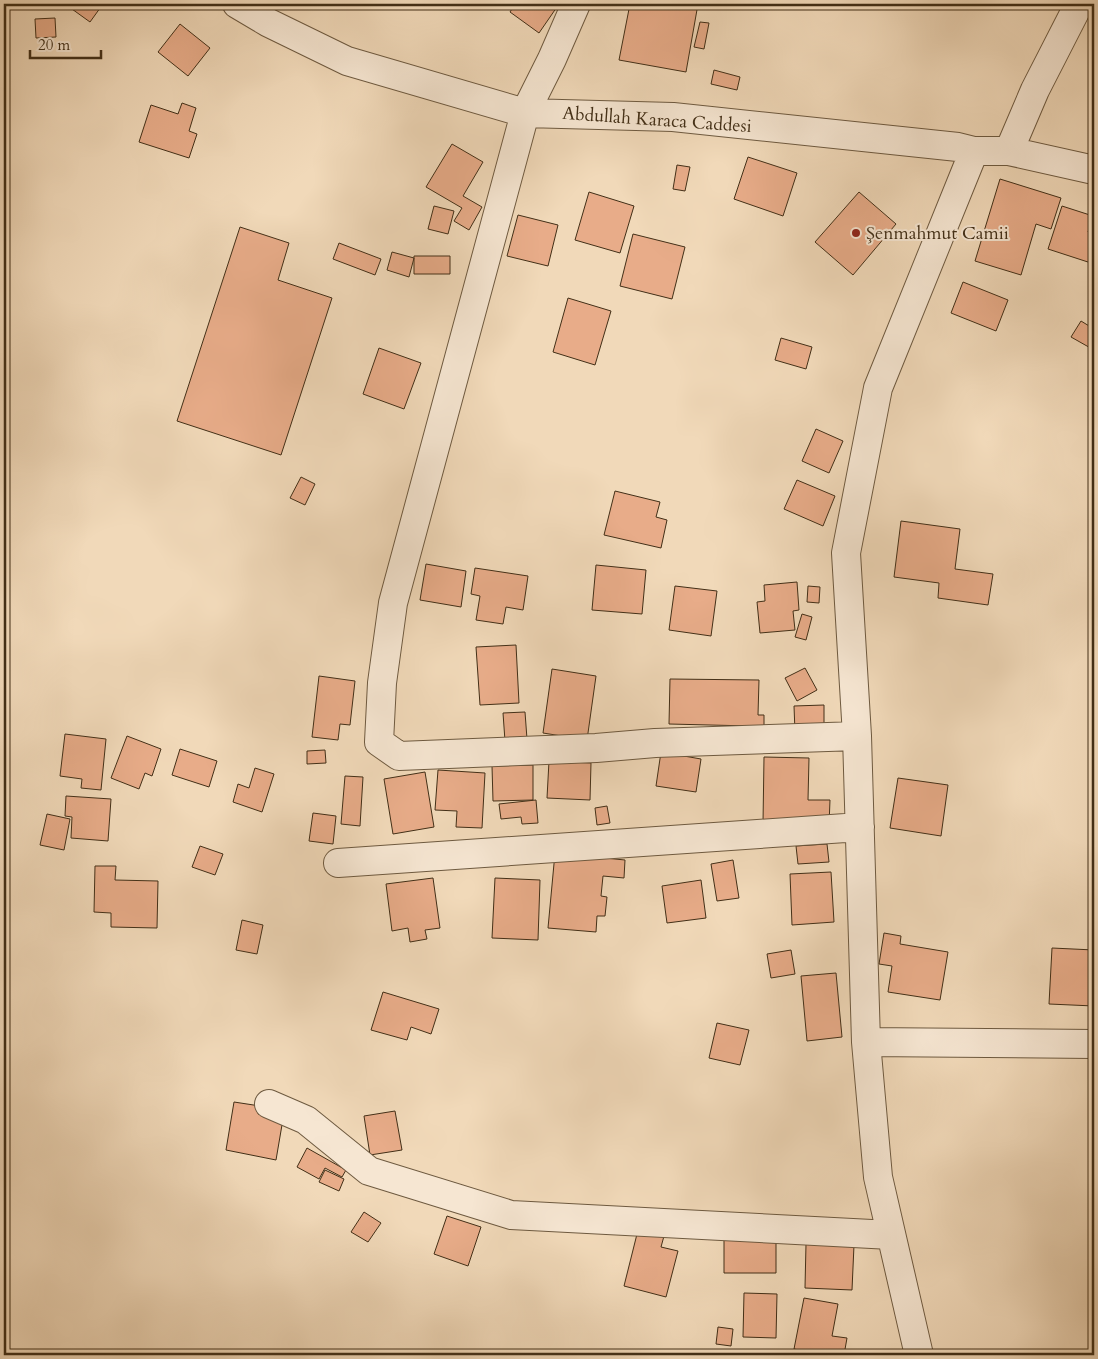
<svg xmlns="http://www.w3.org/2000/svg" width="1098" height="1359" font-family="Cardo,serif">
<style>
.building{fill:#e8ac89;stroke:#422f17}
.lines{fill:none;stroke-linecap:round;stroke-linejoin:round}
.minor-casing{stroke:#6e5a40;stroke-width:30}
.minor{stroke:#f6e6d2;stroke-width:28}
.poi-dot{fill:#8f2418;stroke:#f6e6d2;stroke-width:2}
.labels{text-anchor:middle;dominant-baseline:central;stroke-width:4;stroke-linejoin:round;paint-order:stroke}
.street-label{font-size:18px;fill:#422f17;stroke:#f6e6d2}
.poi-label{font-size:18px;fill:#422f17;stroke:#f6e6d2;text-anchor:start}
</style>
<rect width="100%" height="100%" fill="#f1d9b9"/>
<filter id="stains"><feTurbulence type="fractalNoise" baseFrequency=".004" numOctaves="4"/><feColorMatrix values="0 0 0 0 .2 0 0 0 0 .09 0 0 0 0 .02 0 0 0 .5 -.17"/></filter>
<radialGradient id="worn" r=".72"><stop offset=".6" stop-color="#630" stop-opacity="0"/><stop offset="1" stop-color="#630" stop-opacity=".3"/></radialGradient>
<path class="building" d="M65,4H103L90,22Z
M350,4H363L362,8Z
M515,4H559L539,33L510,12Z
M630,4H698L686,72L619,60Z
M55,18L56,37L36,38L35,19Z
M700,22L709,23L704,49L694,47Z
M180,24L210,48L188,76L158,52Z
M714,70L740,77L737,90L711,84Z
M182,103L196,108L189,131L197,134L189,158L139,142L151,105L178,114Z
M452,144L483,162L463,196L482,207L469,230L454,221L462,208L426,187Z
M748,157L797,173L783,216L734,199Z
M677,165L690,167L685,191L673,189Z
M1000,179L1061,198L1051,229L1036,224L1021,275L975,261Z
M589,192L634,206L620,253L575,240Z
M859,192L896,224L853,275L815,242Z
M434,206L454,211L448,234L428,229Z
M1062,206L1093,216L1088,232L1094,234V252L1091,263L1048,249Z
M518,215L558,225L548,266L507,256Z
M240,227L289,243L278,280L332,298L281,455L177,421Z
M633,234L685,247L672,299L620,286Z
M339,243L381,259L375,275L333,259Z
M392,252L414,258L409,277L387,270Z
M414,256H450V274H414Z
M963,282L1008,300L996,331L951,313Z
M568,298L611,311L595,365L553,352Z
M1081,321L1094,329V350L1071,337Z
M781,338L812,347L806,369L775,360Z
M379,348L421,363L404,409L363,394Z
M816,429L843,441L829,473L802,461Z
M301,477L315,484L305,505L290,498Z
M797,480L835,496L823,526L784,509Z
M615,491L660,502L656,517L667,520L661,548L604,535Z
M901,521L960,529L955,569L993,574L988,605L938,598L939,583L894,577Z
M426,564L466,571L461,607L420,600Z
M596,565L646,570L642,614L592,610Z
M475,568L528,576L523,610L506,607L503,624L476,620L480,596L471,594Z
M797,582L799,610L793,611L795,630L760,633L757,602L765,601L764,585Z
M675,586L717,591L711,636L669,630Z
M808,586L820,587L819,603L807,602Z
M802,614L812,617L806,640L795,637Z
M516,645L519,703L480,705L476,647Z
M805,668L817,690L797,701L785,678Z
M552,669L596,676L587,740L543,733Z
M319,676L355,681L350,725L340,724L338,740L312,737Z
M670,679L759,680L758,715H764V732H751V726L669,724Z
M824,705V731L795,732L794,706Z
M525,712L527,739L505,741L503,713Z
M65,734L106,739L101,790L81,788L82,779L60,776Z
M127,736L161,749L152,776L145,773L139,789L111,778Z
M180,749L217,761L209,787L172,775Z
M325,750L326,763L307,764V751Z
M661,752L701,759L696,792L656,786Z
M764,757L809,758L808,800H830L829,825L763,823Z
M549,761L591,763L590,800L547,798Z
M533,765V800L493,801L492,766Z
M255,768L274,774L262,812L233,802L238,784L249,788Z
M438,770L485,773L482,828L456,827L457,811L435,810Z
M425,772L434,827L393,834L384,779Z
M345,776L363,777L360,826L341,824Z
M898,778L948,785L941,836L890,828Z
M66,796L111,799L108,841L71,838L72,817L65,816Z
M536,800L538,823L522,824L521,817L501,819L499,804Z
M607,806L610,823L597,825L595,808Z
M313,813L336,816L333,844L309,841Z
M47,814L70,819L64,850L40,845Z
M827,844L829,862L798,864L796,846Z
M200,846L223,854L215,875L192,867Z
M555,853L625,860L624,878L603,876L601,896L607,897L605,916H597L596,932L548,928Z
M733,860L739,898L717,901L711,864Z
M95,866H116L115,880L158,881L157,928L111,927V913L94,912Z
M831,872L834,922L792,925L790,874Z
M433,878L440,928L425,930L427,939L410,942L408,928L392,931L386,884Z
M495,878L540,880L538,940L492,938Z
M701,880L706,918L667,923L662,886Z
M242,920L263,925L257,954L236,950Z
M884,933L901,936L900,944L948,952L940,1000L888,992L892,966L879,964Z
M1052,948L1094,950V1006L1049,1004Z
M791,950L795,974L771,978L767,954Z
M836,973L842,1037L807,1041L801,976Z
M383,992L439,1009L431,1034L411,1027L407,1040L371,1030Z
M717,1023L749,1030L740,1065L709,1058Z
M234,1102L260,1106L258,1114L283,1119L276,1160L226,1150Z
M395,1111L402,1150L370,1155L364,1116Z
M307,1148L346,1170L342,1177L325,1168L319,1179L297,1167Z
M325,1170L344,1179L339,1191L319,1182Z
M364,1212L381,1223L368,1242L351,1232Z
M447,1216L481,1227L468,1266L434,1254Z
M638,1230L664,1236L661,1247L678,1251L666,1297L624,1286Z
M724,1239H776V1273H724Z
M806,1244L854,1245L852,1290L805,1288Z
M744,1293L777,1294L776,1338L743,1337Z
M804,1298L838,1304L832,1336L847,1338L844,1355L821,1352V1354L794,1349Z
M718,1327L733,1329L731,1346L716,1344Z"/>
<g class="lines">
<g class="minor-casing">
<path id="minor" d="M237,4L269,23L347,61L525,113L673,117L958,147L974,151H1009L1094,170
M576,4L552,59L525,113L393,603L382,683L379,742L399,756L596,748L655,743L857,736
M1009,151L1035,90L1079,4
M338,863L860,827
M866,1042L1094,1044
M269,1104L306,1120L369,1171L511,1215L891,1235
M919,1355L878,1177L866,1042L857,736L846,553L878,388L974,151"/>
</g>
<use href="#minor" class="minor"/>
</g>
<circle class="poi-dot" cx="856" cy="233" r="5"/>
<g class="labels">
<g class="street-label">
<text transform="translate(657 120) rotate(4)">Abdullah Karaca Caddesi</text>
</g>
<g class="poi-label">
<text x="866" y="233">Şenmahmut Camii</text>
</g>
</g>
<rect width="1098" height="1359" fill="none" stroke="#f1d9b9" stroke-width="20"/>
<rect x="5" y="5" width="1088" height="1349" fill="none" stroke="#422f17" stroke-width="2.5"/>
<rect x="10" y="10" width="1078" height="1339" fill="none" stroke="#422f17"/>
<path d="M30 50v8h71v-8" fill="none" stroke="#422f17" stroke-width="2.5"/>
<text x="38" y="50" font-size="15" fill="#422f17" stroke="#f6e6d2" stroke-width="4" paint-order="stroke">20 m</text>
<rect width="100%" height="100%" filter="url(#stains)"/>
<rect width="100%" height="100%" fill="url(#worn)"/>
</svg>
